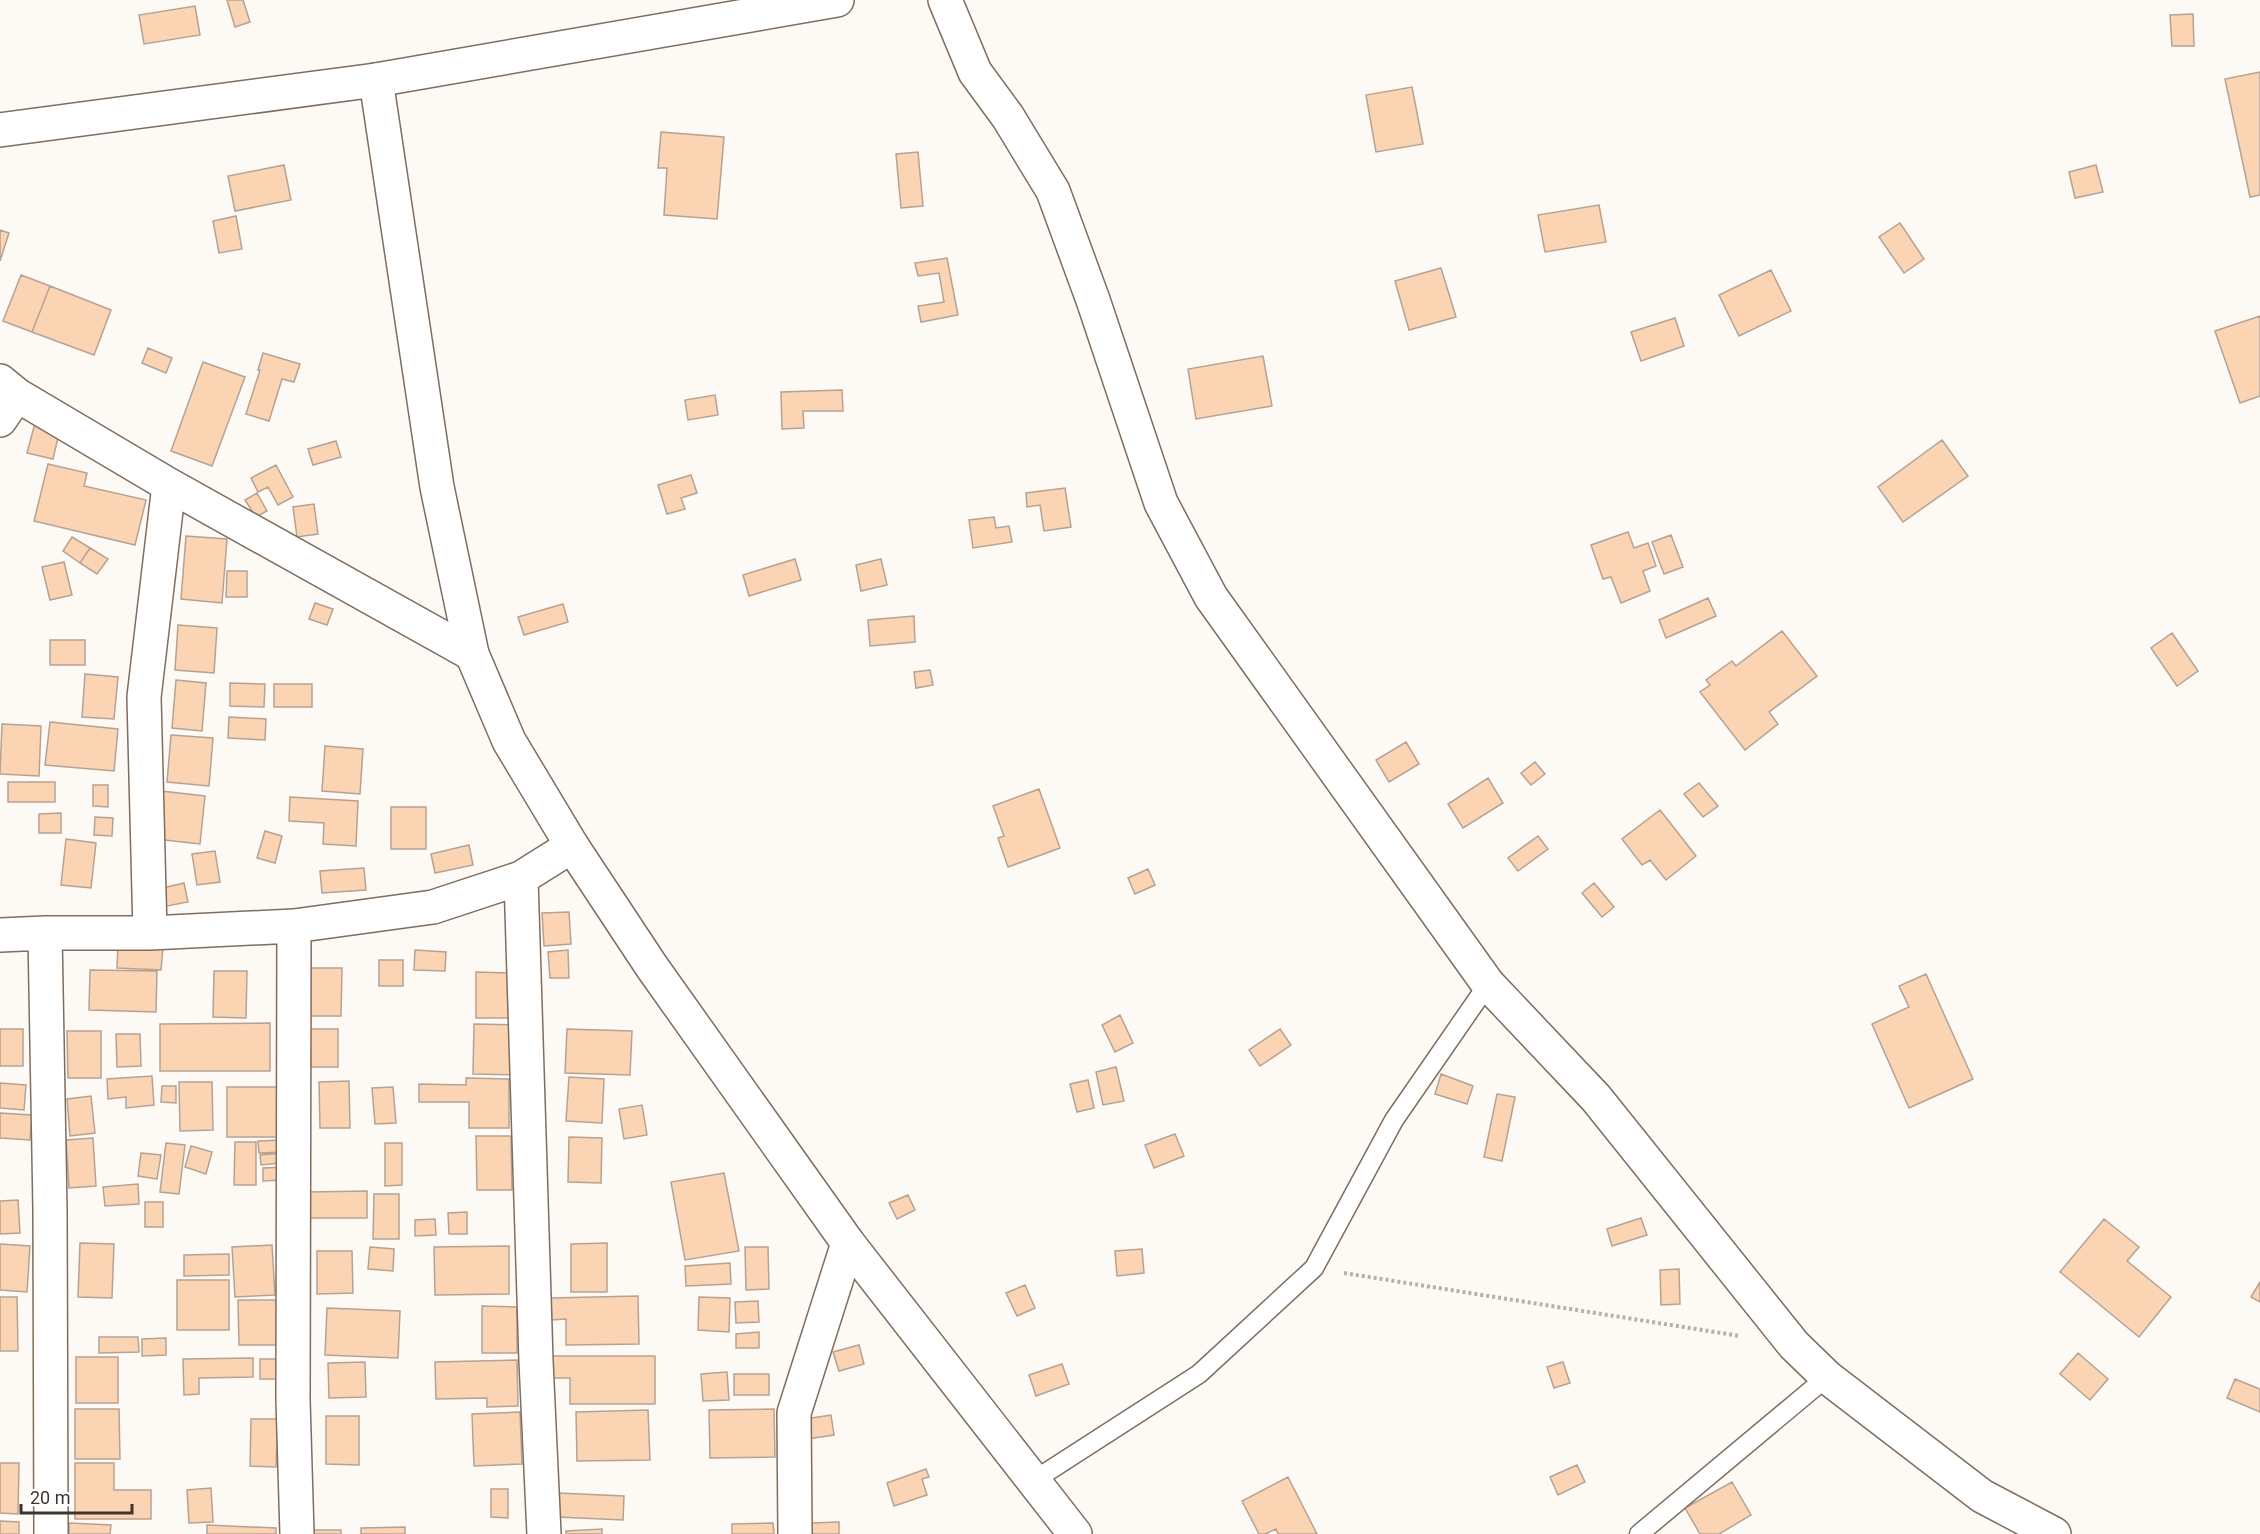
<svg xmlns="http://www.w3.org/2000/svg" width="2260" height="1534" font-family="Roboto,sans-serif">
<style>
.building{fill:#fbd4b4;stroke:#b6a293;stroke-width:1.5}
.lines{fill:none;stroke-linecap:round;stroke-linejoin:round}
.service-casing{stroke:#7f6d5e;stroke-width:21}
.minor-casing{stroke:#7f6d5e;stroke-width:36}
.secondary-casing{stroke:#7f6d5e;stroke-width:36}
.path{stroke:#b6b0ab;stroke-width:4;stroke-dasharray:3 3;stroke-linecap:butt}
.service{stroke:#fff;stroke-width:18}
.minor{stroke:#fff;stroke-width:33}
.secondary{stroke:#fff;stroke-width:33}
</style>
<rect width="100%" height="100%" fill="#fdf9f5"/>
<path class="building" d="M227,0H243L250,22L235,27Z
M195,6L200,35L144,44L139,15Z
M2193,14L2194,46H2172L2170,15Z
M2260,72V195L2250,197L2225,79Z
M1412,87L1423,144L1376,152L1366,95Z
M661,132L724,137L717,219L664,215L667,168H658Z
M918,152L923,206L901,208L896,154Z
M284,165L291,200L235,211L228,176Z
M2096,165L2103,192L2075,198L2069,172Z
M1599,205L1606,242L1545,252L1538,215Z
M236,216L242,249L219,253L213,221Z
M1900,223L1924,259L1904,273L1879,237Z
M0,230L9,233L0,261Z
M947,258L958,315L921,322L918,306L944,302L939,273L918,276L915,263Z
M1441,268L1456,317L1409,330L1395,281Z
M1771,270L1791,311L1739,336L1719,295Z
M21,275L50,286L32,332L3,321Z
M50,286L111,310L94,355L32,332Z
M2260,316V396L2240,403L2215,331Z
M1675,318L1684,346L1641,361L1631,332Z
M148,348L172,358L166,373L142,363Z
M263,353L300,364L294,382L282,379L269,421L246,414L260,370H258Z
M1263,356L1272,406L1196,419L1188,369Z
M203,362L245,377L212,466L171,451Z
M842,390L843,411H803L804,428L782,429L781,392Z
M715,395L718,415L688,420L685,400Z
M35,423L60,429L53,459L27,453Z
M1942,440L1968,476L1903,522L1878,487Z
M336,441L341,457L313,465L308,449Z
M48,464L87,473L84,486L146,500L135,545L34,521Z
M276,465L293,497L278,505L268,487L258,492L251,478Z
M691,475L697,493L681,498L685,509L667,514L658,485Z
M1065,488L1071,527L1044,531L1040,505L1027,507L1026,493Z
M257,493L267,511L256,517L245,500Z
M314,504L318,534L297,537L293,507Z
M994,517L996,528L1009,526L1012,542L973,548L969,520Z
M1628,532L1634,548L1648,543L1656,566L1643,571L1650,591L1621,603L1611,577L1603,579L1591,545Z
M1671,535L1683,567L1664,574L1652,542Z
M186,536L227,539L222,603L181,599Z
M72,537L90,548L80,563L63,551Z
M90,548L108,559L97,574L80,563Z
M795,559L801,580L749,596L743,575Z
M881,559L887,585L861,591L856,565Z
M64,562L72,595L50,600L42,567Z
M227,571H247V597H226Z
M1708,598L1716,616L1666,638L1659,620Z
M315,603L333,609L327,625L309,619Z
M563,604L568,622L524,635L518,617Z
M914,616L915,642L870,646L868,620Z
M178,625L217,628L214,673L175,670Z
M1782,631L1817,676L1769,712L1778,724L1745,750L1700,692L1710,685L1706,680L1732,661L1736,666Z
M2172,633L2198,671L2177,686L2151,648Z
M50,640H85V665H50Z
M930,670L933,685L916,688L914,672Z
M85,674L118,677L114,719L82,717Z
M176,680L206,683L202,731L172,728Z
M230,683L265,684L264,707L230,706Z
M274,684H312V707H274Z
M229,717L266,719L265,740L228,738Z
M50,722L118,729L114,771L45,765Z
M2,724L41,726L39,776L0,774Z
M171,735L213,738L209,786L167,782Z
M1406,742L1419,764L1389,782L1376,760Z
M325,746L363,749L360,794L322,791Z
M1535,762L1545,774L1531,785L1521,773Z
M1488,778L1503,803L1463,828L1448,804Z
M8,782H55V802H8Z
M1699,783L1718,806L1703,817L1684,794Z
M93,785H108V807L93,806Z
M1039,789L1060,848L1008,867L998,838L1004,836L993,806Z
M161,791L205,796L200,844L156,839Z
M290,797L358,801L356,846L323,844L324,823L289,821Z
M391,807H426V849H391Z
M1660,810L1696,856L1666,880L1650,860L1642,865L1622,839Z
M61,813V833H39V814Z
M95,817L113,818L112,836L94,835Z
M265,831L282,836L275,863L257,858Z
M1538,836L1548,849L1518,871L1508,858Z
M66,839L96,843L91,888L61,885Z
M469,845L473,865L435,873L431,854Z
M215,851L220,882L197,885L192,854Z
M364,868L366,890L322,893L320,871Z
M1148,869L1155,885L1135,894L1128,878Z
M184,883L188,902L162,907L158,889Z
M1594,883L1614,907L1602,917L1582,893Z
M569,912L571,944L544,946L542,913Z
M118,945L163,947L161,970L117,968Z
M415,950L446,952L445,971L414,970Z
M568,950L569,978H550L548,952Z
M379,960H403V986H379Z
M307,968H342L341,1016H306Z
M90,970L157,971L156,1012L89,1010Z
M214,971H247L246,1018L213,1017Z
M476,972L509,973V1018H476Z
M1926,974L1973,1079L1909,1108L1872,1024L1909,1007L1899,986Z
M1120,1015L1133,1043L1115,1052L1102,1025Z
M270,1023V1071H160V1024Z
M474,1024L519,1025L518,1075L473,1074Z
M0,1029H23V1066H0Z
M310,1029H338V1067H311Z
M567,1029L632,1031L630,1075L565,1073Z
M1280,1029L1291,1045L1260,1066L1249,1050Z
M67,1031H101V1078H68Z
M116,1034H140L141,1066L117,1067Z
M1116,1067L1124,1101L1103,1105L1096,1072Z
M1441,1074L1473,1086L1467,1104L1435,1094Z
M152,1076L154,1105L126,1108V1097L108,1099L107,1079Z
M569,1077L604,1079L602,1123L566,1121Z
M466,1078L509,1079V1128H469V1102H419V1084L466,1085Z
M1088,1080L1094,1108L1077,1112L1070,1084Z
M349,1081L350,1128H320L319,1082Z
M179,1082H212L213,1130L180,1131Z
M0,1083L26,1085L24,1110L0,1108Z
M162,1086H176V1103L161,1102Z
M227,1087H281L280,1137H227Z
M393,1087L396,1123L375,1124L372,1088Z
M1497,1094L1515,1097L1502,1161L1484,1157Z
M91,1096L95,1133L70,1136L67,1099Z
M642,1105L647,1135L624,1139L619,1109Z
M0,1113L32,1115L30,1140L0,1138Z
M1175,1134L1184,1156L1154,1168L1145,1145Z
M476,1136H511L512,1190H477Z
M569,1137L602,1138L601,1183L568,1182Z
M93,1138L96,1186L69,1188L66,1140Z
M283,1140L284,1152L259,1153L258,1141Z
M235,1142H256V1185H234Z
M166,1143L185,1145L179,1194L160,1192Z
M385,1143H402V1185L385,1186Z
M191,1146L212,1152L206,1174L185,1167Z
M141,1153L161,1155L157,1179L138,1176Z
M282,1153V1163L261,1165L260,1155Z
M284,1167V1180L263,1181V1168Z
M724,1173L739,1251L685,1260L671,1182Z
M138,1184L139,1204L105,1206L103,1187Z
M367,1191V1218H309V1192Z
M374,1194H399V1239H373Z
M908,1195L915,1210L897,1219L889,1203Z
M18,1200L20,1233L0,1234V1201Z
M145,1202H163V1227H145Z
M467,1212V1234H449L448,1213Z
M1641,1218L1647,1235L1612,1246L1607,1229Z
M435,1219L436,1235L415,1236V1220Z
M2104,1219L2139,1247L2127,1261L2171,1297L2139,1337L2060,1272Z
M80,1243L114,1244L112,1298L78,1297Z
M607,1243V1292H571V1244Z
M0,1244L30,1246L27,1292L0,1290Z
M272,1245L275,1295L235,1297L232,1247Z
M509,1246V1294L435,1295L434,1247Z
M370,1247L394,1249L393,1271L368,1269Z
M745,1247H768L769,1289L746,1290Z
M1142,1249L1144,1273L1117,1276L1115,1251Z
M317,1251H352L353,1293L317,1294Z
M229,1254V1275L184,1276V1255Z
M730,1263L731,1284L686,1286L685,1266Z
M1679,1269L1680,1304L1661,1305L1660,1270Z
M177,1280H229V1330H177Z
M2260,1282V1302L2251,1297Z
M1025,1285L1035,1308L1017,1316L1006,1293Z
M638,1296L639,1344L566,1345V1319L551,1320V1298Z
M0,1297H17L18,1351H0Z
M699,1297L730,1298L729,1332L698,1330Z
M238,1300H282V1345H239Z
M758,1301L759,1322L736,1323L735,1302Z
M482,1306L517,1307V1353H482Z
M327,1308L400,1311L398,1358L325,1355Z
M759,1332V1348H736V1334Z
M99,1337H138L139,1352L99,1353Z
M166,1338V1355L142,1356V1339Z
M859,1345L864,1364L839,1371L833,1352Z
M2078,1353L2108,1379L2090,1400L2060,1374Z
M553,1356H655V1404H570V1378H553Z
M76,1357H118V1403H76Z
M253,1358V1377L199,1378V1394L184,1395L183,1359Z
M260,1359H279L280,1379H260Z
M517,1360L518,1406L487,1407V1398L436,1399L435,1362Z
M365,1362L366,1397L329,1398L328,1363Z
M1563,1362L1570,1383L1554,1388L1547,1367Z
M1062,1364L1069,1384L1036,1396L1029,1375Z
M727,1372L729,1400L703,1401L701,1374Z
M734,1374H769V1395H734Z
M2235,1379L2260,1389V1412L2227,1398Z
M75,1409H119L120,1459H75Z
M774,1409L775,1457L710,1458L709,1410Z
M648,1410L650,1460L577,1461L576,1412Z
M520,1412L522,1464L474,1466L472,1414Z
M831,1415L834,1435L807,1439L805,1419Z
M326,1416H359V1465L326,1464Z
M251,1419H278L276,1467L250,1466Z
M0,1463H19L18,1514L0,1513Z
M75,1463H114V1490H151V1519H75Z
M1577,1465L1585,1482L1558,1495L1550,1477Z
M926,1469L929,1477L922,1479L927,1495L894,1506L887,1483Z
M1288,1477L1317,1534H1278L1276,1529L1265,1534H1259L1242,1501Z
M1732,1482L1751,1515L1719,1534H1700L1685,1508Z
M211,1488L213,1522L189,1523L187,1490Z
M491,1489H508V1518L491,1517Z
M558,1493L624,1496L623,1520L557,1517Z
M0,1521L19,1522V1534H0Z
M839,1522V1534H811V1523Z
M69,1523L111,1525L110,1534H69Z
M773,1523L774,1534H732V1524Z
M207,1525L276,1528V1534H207Z
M405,1527V1534H361V1528Z
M602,1529V1534H566V1531Z
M311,1530H341V1534H311Z"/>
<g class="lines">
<g class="service-casing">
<path id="service" d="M1033,1481L1199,1374L1314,1268L1394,1120L1488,984
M1639,1534L1827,1377"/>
</g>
<g class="minor-casing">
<path id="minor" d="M945,0L975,72L1008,117L1053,191L1093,300L1161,503L1211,597L1488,984L1596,1098L1794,1345L1827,1377L1982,1496L2054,1534
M376,80L837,0
M0,381L17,395L169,485L472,654
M0,420L17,395
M521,878L536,1361L544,1534
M294,926L293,1400L297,1534
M45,933L50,1209L51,1534
M150,933L144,697L169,485
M0,935L45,933H150L294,926L433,907L521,878L572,846
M795,1534L794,1413L848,1243"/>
</g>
<g class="secondary-casing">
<path id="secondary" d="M0,130L376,80L437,487L472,654L509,741L572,846L652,967L848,1243L1075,1534"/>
</g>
<path class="path" d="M1344,1273L1740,1336"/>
<use href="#service" class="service"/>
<use href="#minor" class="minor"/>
<use href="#secondary" class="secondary"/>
</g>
<path d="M21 1504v9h111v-9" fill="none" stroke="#3c342d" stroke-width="3"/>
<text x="30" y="1504" font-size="18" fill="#3c342d" stroke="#ffffff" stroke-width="4.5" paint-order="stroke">20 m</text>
</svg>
